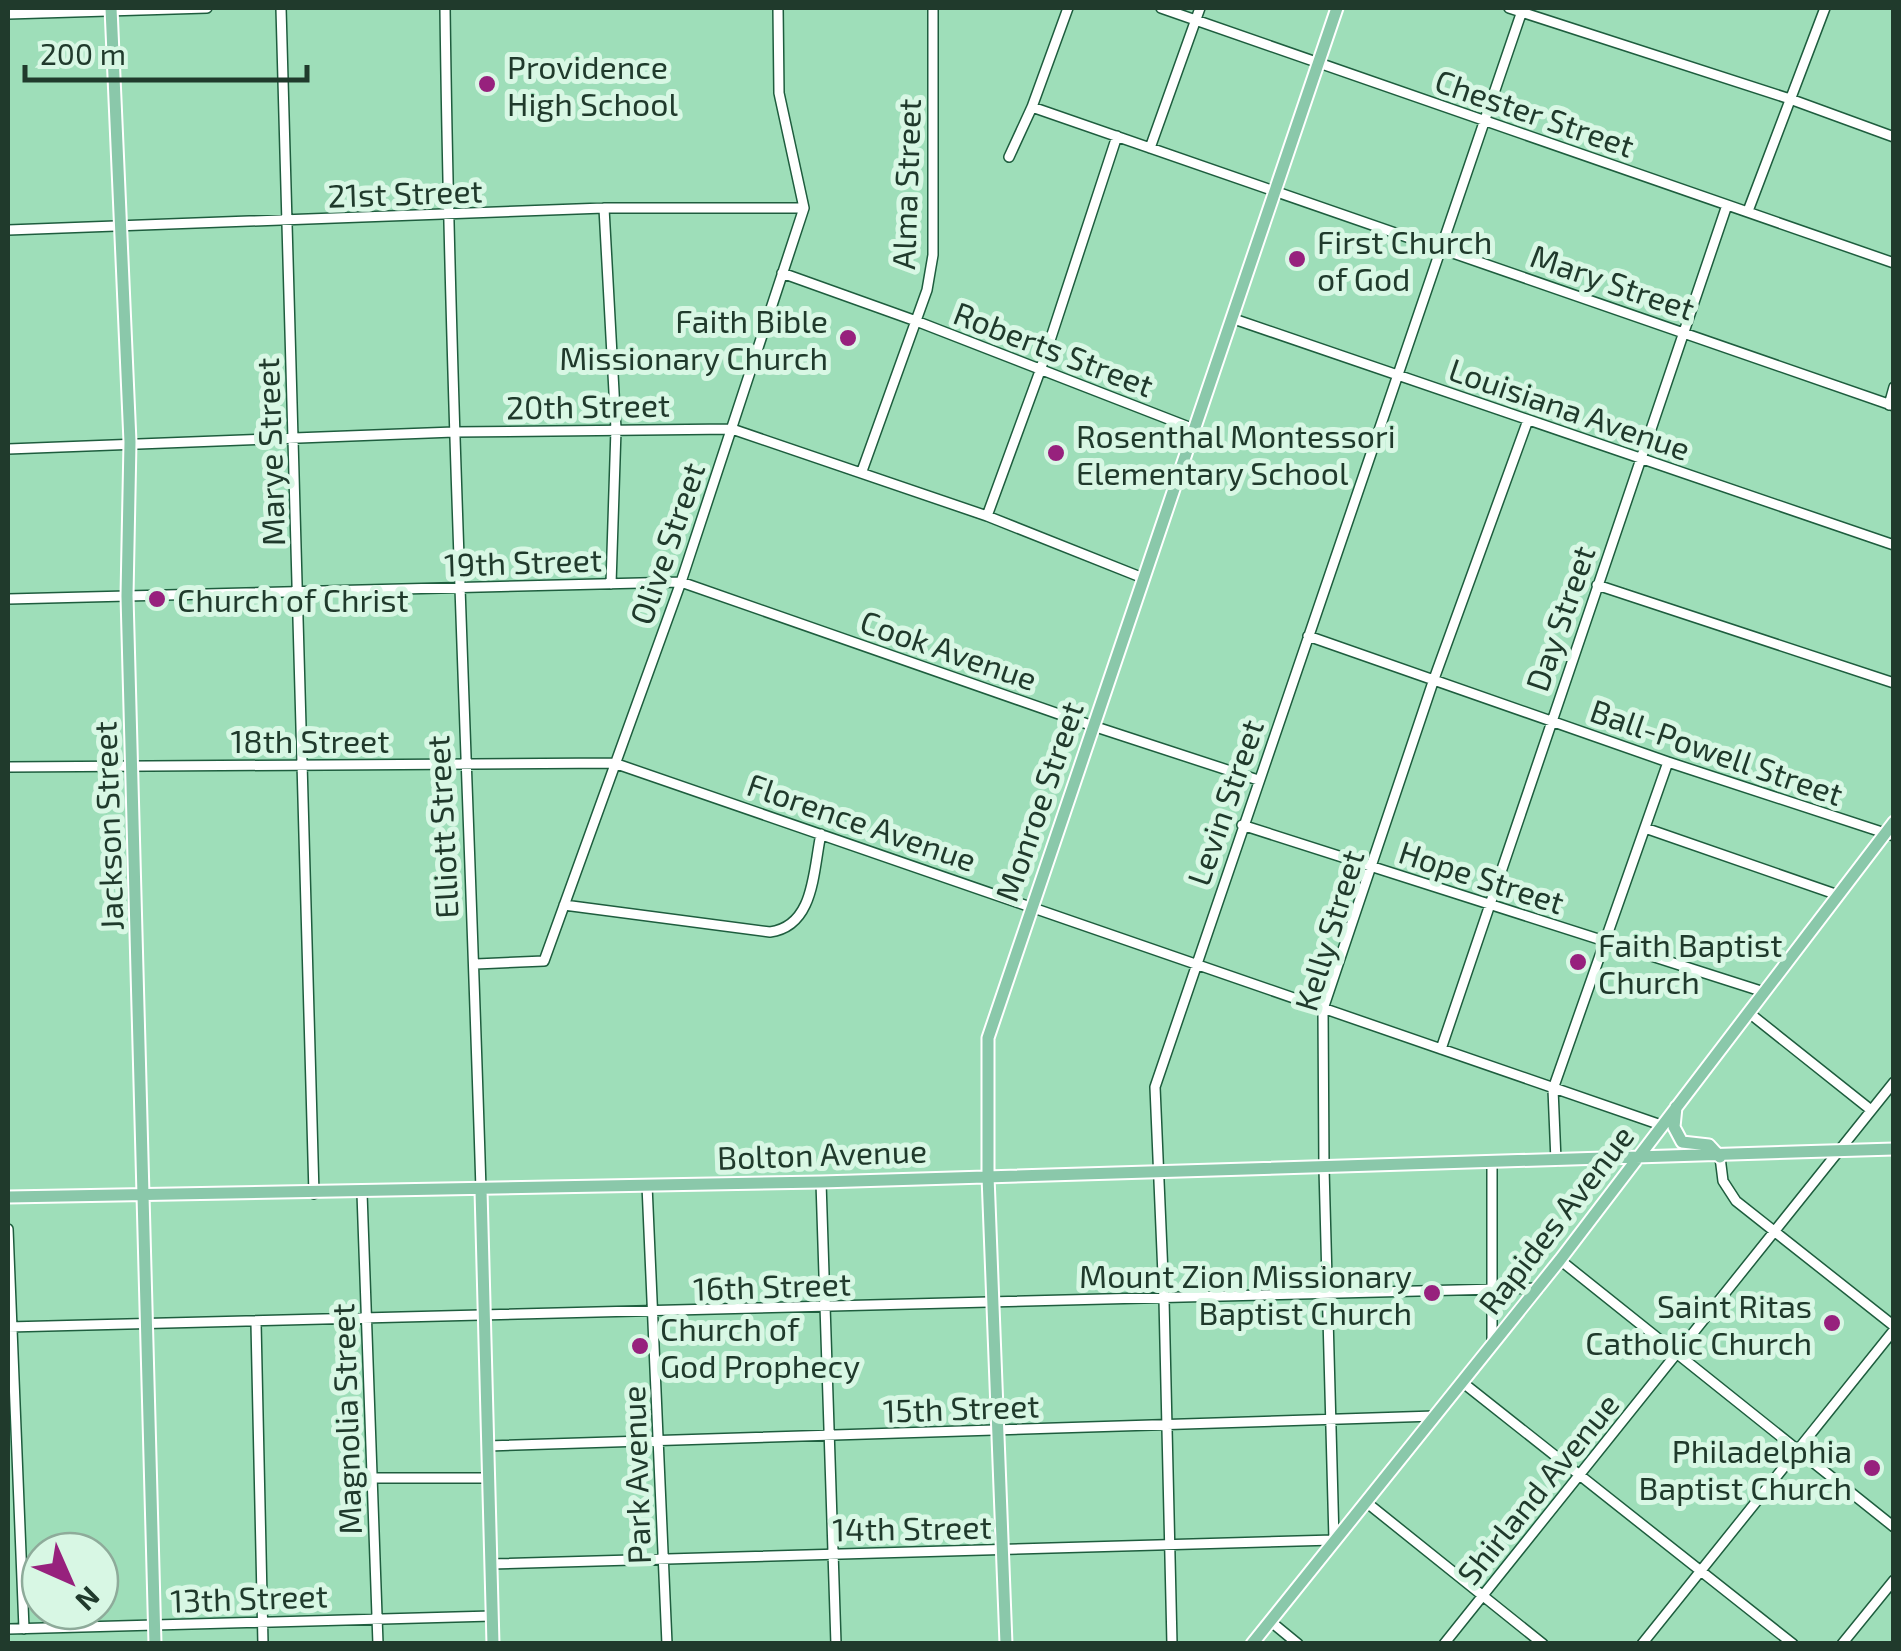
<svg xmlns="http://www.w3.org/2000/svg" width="1901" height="1651" font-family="'Exo 2',sans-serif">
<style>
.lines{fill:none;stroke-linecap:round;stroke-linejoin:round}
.minor-casing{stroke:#1e5d3e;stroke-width:12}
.major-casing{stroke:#fff;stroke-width:15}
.minor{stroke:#fff;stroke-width:9}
.major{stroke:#8ac8aa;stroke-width:11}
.poi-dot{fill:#97217d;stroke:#d8f7e4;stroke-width:4}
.labels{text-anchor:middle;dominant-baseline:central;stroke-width:10;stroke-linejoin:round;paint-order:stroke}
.poi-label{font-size:32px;fill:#203a2c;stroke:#d8f7e4;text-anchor:start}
.street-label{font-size:32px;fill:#203a2c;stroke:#d8f7e4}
</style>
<rect width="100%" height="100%" fill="#9edeb9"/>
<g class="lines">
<g class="minor-casing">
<path id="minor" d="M281,8L314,1194
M445,8C450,402 469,796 481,1190
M1161,8L1894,263
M1509,8L1790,99L1894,137
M8,14L207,8
M1032,107L1894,406
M1150,148L1200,8
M1009,157L1032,107L1068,8
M604,208L616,429L611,584
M1748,211L1825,8
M8,230L604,208H804
M782,273L916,321L1194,429
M1231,318L1894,545
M1889,405L1894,387
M8,449L454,432L732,429L987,516L1143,578
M862,471L927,290L933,255V8
M987,516L1040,371L1117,136
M1597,585L1894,683
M8,599L681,582L1093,726L1258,780
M1308,636L1668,762L1894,836
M8,767L614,763L1661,1125
M1242,825L1764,992
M1645,828L1838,895
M564,905L770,932C815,926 813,870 821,834
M476,964L544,961L681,582L804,208L779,93L778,8
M1748,1012L1871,1110
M1441,1049L1727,205
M1720,1157L1723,1181L1736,1201L1894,1326
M1556,1161L1553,1089L1668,762
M1492,1162V1345
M821,1182L836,1644
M647,1185L667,1644
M362,1193L378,1644
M8,1229L24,1629
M1560,1260L1894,1527
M256,1323L263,1644
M8,1327L1539,1288
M1462,1382L1793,1644
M488,1446L1435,1416
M372,1478H487
M1366,1502L1543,1644
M491,1564L1334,1540L1324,1168L1323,1009L1434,679L1528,420
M1270,1621L1298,1644
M8,1629L492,1616
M1172,1644L1164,1299L1155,1087L1523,8
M1444,1644L1894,1082
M1642,1644L1894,1330
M1842,1644L1894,1580"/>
</g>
<g class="major-casing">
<path id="major" d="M111,8L130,442L127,596L155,1644
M1676,1107L1674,1127L1682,1142L1709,1145L1720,1157
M481,1190L493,1644
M8,1197L821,1182L1894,1149
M1006,1644L988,1176V1038L1337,8
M1252,1644L1560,1260L1894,822"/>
</g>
<use href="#minor" class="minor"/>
<use href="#major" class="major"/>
</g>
<g class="poi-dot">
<circle cx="487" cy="84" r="10"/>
<circle cx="1297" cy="259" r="10"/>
<circle cx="848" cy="338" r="10"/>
<circle cx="1056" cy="453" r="10"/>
<circle cx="157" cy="599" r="10"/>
<circle cx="1578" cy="962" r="10"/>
<circle cx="1432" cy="1293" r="10"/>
<circle cx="1832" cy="1323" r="10"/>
<circle cx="640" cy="1346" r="10"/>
<circle cx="1872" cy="1468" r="10"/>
</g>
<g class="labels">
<g class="poi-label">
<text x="507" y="66">Providence<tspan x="507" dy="37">High School</tspan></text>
<text x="1317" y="241">First Church<tspan x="1317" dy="37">of God</tspan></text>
<text x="828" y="320" text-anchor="end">Faith Bible<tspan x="828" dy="37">Missionary Church</tspan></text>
<text x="1076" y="435">Rosenthal Montessori<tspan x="1076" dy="37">Elementary School</tspan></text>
<text x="177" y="599">Church of Christ</text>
<text x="1598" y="944">Faith Baptist<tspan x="1598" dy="37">Church</tspan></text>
<text x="1412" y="1275" text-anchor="end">Mount Zion Missionary<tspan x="1412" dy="37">Baptist Church</tspan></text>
<text x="1812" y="1305" text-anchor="end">Saint Ritas<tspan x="1812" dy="37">Catholic Church</tspan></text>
<text x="660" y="1328">Church of<tspan x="660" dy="37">God Prophecy</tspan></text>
<text x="1852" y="1450" text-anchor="end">Philadelphia<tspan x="1852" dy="37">Baptist Church</tspan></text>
</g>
<g class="street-label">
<text transform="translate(1535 112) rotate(19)">Chester Street</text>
<text transform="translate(905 184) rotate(-88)">Alma Street</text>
<text transform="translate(405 192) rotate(-2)">21st Street</text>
<text transform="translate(1613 281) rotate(19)">Mary Street</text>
<text transform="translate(1054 348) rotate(21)">Roberts Street</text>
<text transform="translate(588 405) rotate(-1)">20th Street</text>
<text transform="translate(1570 408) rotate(19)">Louisiana Avenue</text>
<text transform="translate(269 452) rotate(-92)">Marye Street</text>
<text transform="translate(666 543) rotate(-71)">Olive Street</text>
<text transform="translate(523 561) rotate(-2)">19th Street</text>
<text transform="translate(1559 618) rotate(-71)">Day Street</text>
<text transform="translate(949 649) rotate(19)">Cook Avenue</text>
<text x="310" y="740">18th Street</text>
<text transform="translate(1717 751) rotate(19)">Ball-Powell Street</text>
<text transform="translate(1038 801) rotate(-71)">Monroe Street</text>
<text transform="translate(1224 802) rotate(-71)">Levin Street</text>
<text transform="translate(862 821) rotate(19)">Florence Avenue</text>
<text transform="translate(107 826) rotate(-92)">Jackson Street</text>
<text transform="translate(441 827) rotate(-93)">Elliott Street</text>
<text transform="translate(1482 876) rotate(18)">Hope Street</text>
<text transform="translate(1328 930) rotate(-73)">Kelly Street</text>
<text transform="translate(822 1153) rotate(-2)">Bolton Avenue</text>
<text transform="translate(1555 1219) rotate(-52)">Rapides Avenue</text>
<text transform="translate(772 1285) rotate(-2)">16th Street</text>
<text transform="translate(961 1407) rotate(-2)">15th Street</text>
<text transform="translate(345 1419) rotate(-92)">Magnolia Street</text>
<text transform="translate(635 1475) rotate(-92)">Park Avenue</text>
<text transform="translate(1537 1488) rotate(-51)">Shirland Avenue</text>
<text transform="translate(912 1527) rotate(-1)">14th Street</text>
<text transform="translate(249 1597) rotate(-2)">13th Street</text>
</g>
</g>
<rect width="1901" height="1651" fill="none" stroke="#203a2c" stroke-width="20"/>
<g transform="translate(70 1581) rotate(135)"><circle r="48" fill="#d8f7e4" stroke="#8eab9a" stroke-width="2.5"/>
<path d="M0-8L18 38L0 25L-18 38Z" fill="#97217d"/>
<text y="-15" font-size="28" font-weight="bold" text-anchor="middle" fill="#203a2c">N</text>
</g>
<path d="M25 65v15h282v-15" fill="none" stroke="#203a2c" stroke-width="5"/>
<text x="40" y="65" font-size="30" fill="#203a2c" stroke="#d8f7e4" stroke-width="8" paint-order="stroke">200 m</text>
</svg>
